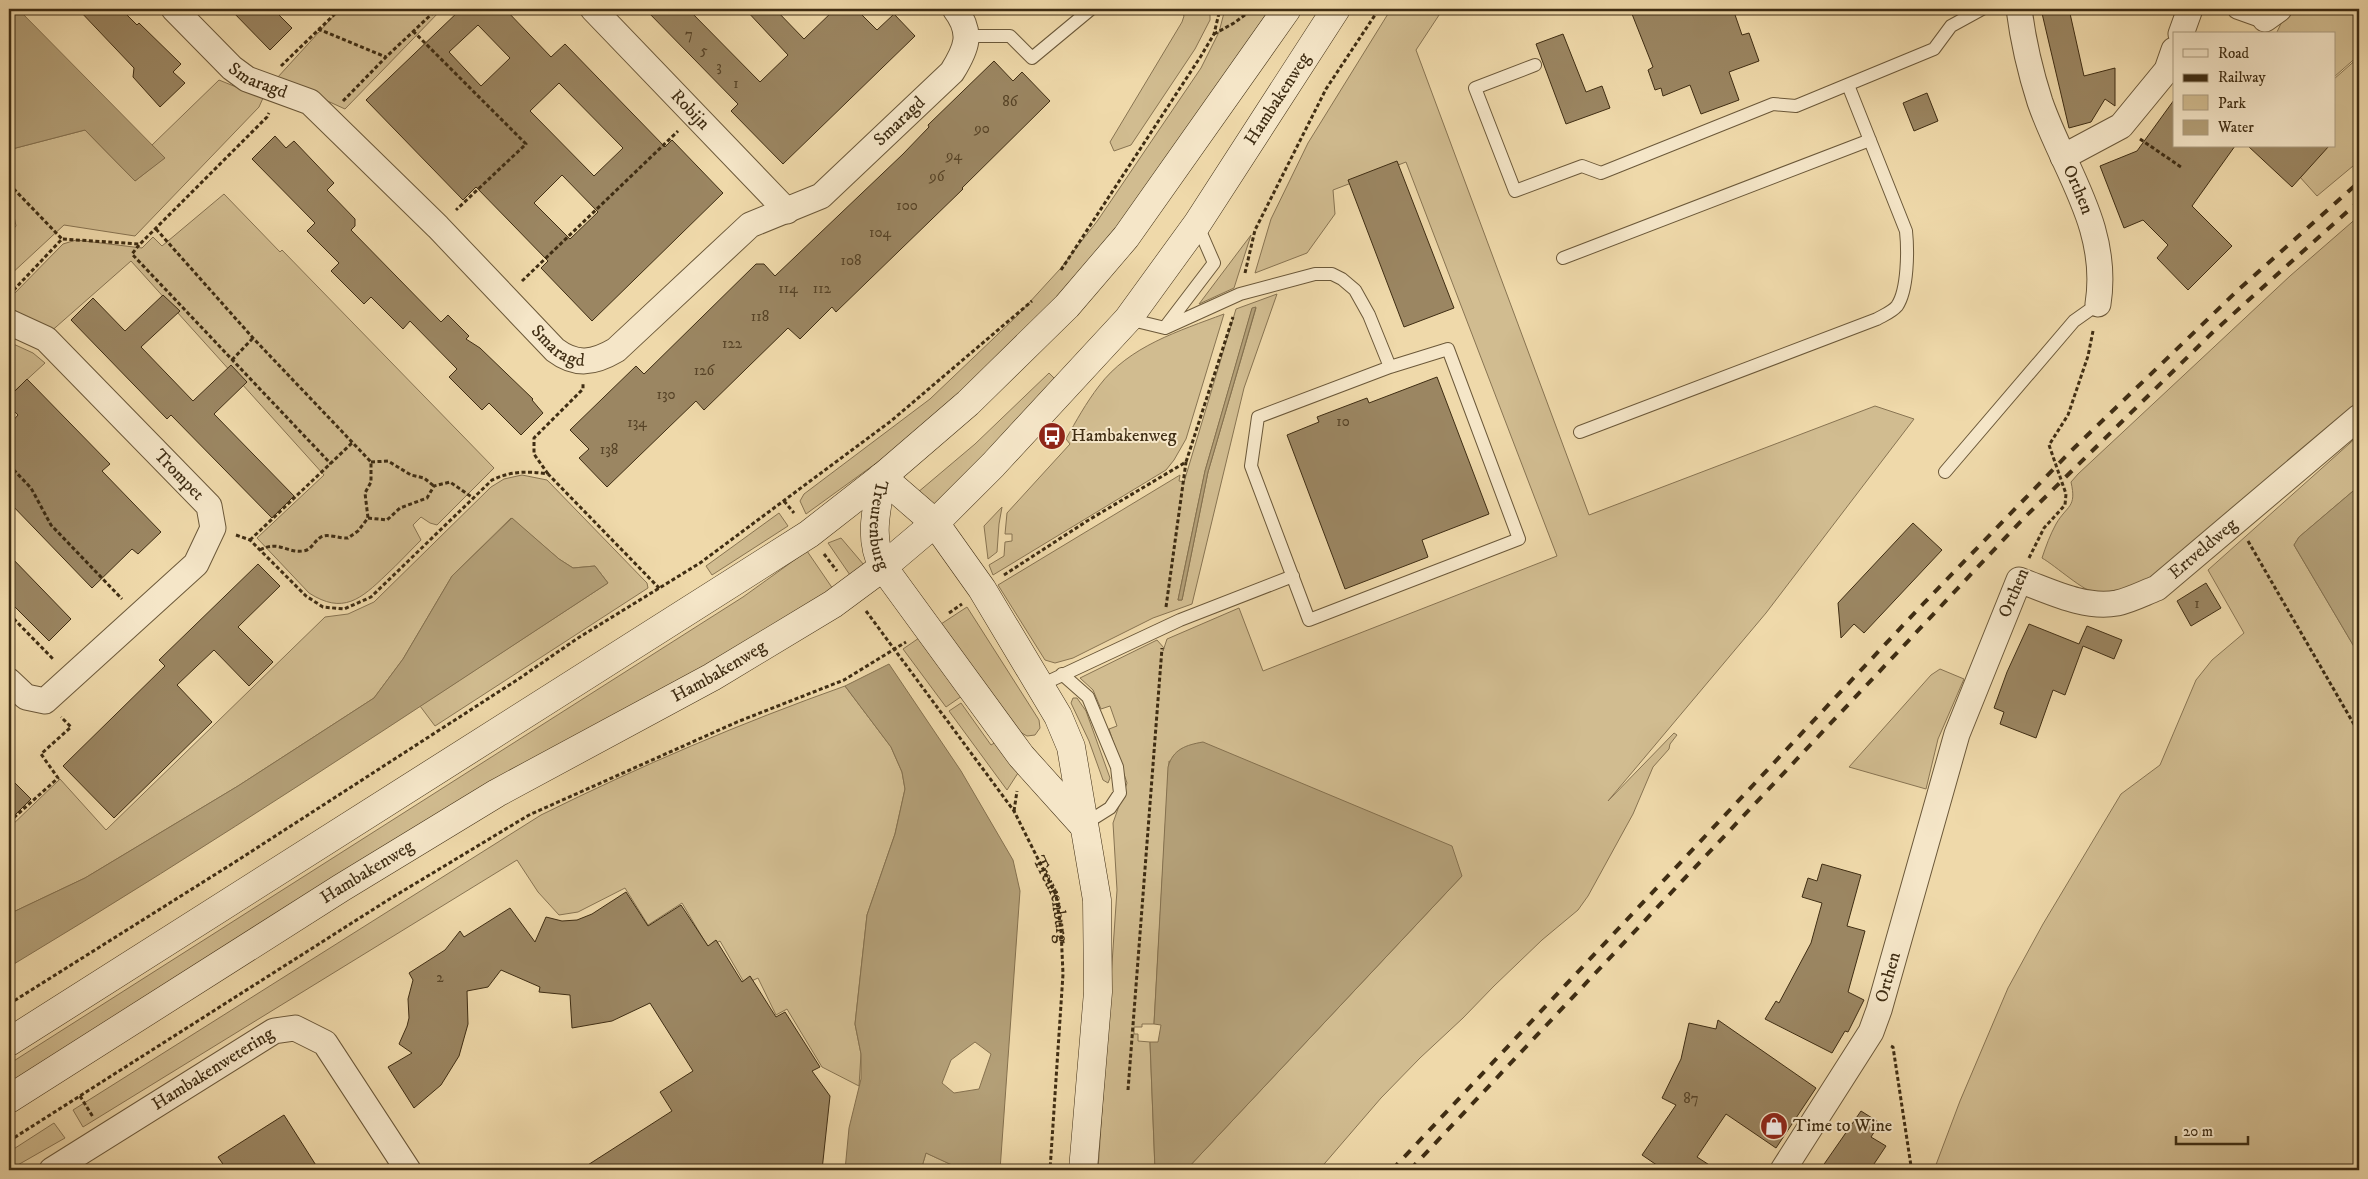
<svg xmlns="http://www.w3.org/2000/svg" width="2368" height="1179" font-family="'IM FELL DW Pica',serif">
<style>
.green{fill:#d1bc90;stroke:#887452;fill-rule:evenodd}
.water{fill:#b39f77;stroke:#85714f;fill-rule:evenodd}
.building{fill:#9b8662;stroke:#3f2d13;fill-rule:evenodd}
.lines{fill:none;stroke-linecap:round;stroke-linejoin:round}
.service-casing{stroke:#6b5839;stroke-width:14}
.pedestrian-casing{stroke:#6b5839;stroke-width:21}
.minor-casing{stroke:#6b5839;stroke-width:27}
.secondary-casing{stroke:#3f2d13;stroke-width:29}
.path{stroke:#3f2d13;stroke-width:3;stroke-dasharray:4 2.5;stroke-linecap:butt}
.service{stroke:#f5e6c8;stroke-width:12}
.pedestrian{stroke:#f5e6c8;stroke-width:19}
.minor{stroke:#f5e6c8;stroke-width:25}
.secondary{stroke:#f5e6c8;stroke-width:28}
.rail{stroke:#3f2d13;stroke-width:4;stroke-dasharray:9 9;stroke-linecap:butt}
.labels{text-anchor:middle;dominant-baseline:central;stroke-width:4;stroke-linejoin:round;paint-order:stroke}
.number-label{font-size:15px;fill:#564327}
.street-label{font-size:18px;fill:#3f2d13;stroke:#f5e6c8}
.poi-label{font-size:18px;fill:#3f2d13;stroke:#f5e6c8;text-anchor:start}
</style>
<rect width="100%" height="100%" fill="#efd9aa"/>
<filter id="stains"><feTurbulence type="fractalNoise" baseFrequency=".004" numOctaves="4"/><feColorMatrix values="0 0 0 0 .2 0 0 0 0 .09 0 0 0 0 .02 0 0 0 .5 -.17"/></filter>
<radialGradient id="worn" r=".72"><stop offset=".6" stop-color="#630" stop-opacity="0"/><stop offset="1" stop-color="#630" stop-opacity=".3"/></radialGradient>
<path class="green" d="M340,9H442L345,109L277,78Z
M1181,9H1210V20L1195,49L1131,145L1114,151L1110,142L1182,22L1184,16Z
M1225,9H1270L1134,206L1063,291L985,370L886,456L806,514L800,501L804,494L930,399L1017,316L1060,269L1098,220L1201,68L1219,32Z
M1391,9H1443L1416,50L1589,515L1875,406L1914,419L1766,613L1608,801L1674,733L1677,735L1670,744L1669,749L1653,767L1633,814L1588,896L1578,910L1542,940L1494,986L1463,1018L1420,1058L1381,1098L1319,1170H1186L1462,876L1169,761L1154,1024H1142V1027H1134V1034H1138V1041L1150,1042L1155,1170H1098L1117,890L1113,823L1127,783L1109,729L1117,726L1110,706L1101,709L1093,690L1080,678L1157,640L1164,648L1163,651L1167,639L1239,608L1263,671L1557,556L1406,162L1333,190L1335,214L1307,253L1255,273L1271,219L1308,143Z
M2288,9H2359V55L2334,77V34H2276Z
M2359,57V161L2317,196L2272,146H2334V79Z
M219,80L263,98L259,107L135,236L64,225L9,276V234L16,226L14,216L9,210V146L12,149L85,130L135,181L164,158L152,145Z
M224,194L280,252L282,250L494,468L437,525L430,523L421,517L413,525L421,540C409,552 398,564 386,575C361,599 343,615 309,593L257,538L324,475L131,261L48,334L9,314V299L63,244L76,240L142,248L153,237L162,246Z
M2359,216V407L2134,591C2123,592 2109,596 2098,594C2084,592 2056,566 2042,558C2046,546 2050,535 2056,524C2067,505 2077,508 2071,482L2078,474L2290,276Z
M1251,235L1234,288L1199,304Z
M1277,294L1244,388L1192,604L1153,618L1073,658L1055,663L1045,660L998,585L1180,475L1179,481L1184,482L1236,309ZM1256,308L1208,472L1182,600H1178L1205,471L1252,309Z
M1224,314L1186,439L1174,460L1166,470L993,575L989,565L1004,556L1005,542L1012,541V534H1005L1007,513L1070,444L1066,439C1076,421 1086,403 1099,386C1129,346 1179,331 1224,314Z
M9,342L33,353L45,363L9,396Z
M1049,373L1056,380L938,507L917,493L975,444Z
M2359,435V486L2299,537L2294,545L2359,655V1170H1934L1960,1101L2008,988L2043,924L2121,794L2160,765L2196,680L2212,660L2244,633L2208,570Z
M522,475L547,480L647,583L648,588L435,726L420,706L608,583L595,566L573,568L559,559L511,518L452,576L403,659L374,698L238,786L85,878L9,914V828L60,779L106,830L325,617L348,614L374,602L491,487L504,479Z
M1002,507L999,524L997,552L988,559L984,526Z
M779,513L788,526L712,575L706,566Z
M841,538L864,565L850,575L828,543Z
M807,551L833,589L9,1085V1064L743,597Z
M967,607L1039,720L1040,728L1035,735L1027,736L1020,732L941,624Z
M919,638L962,696L946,707L903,649Z
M1940,669L1964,679L1938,739L1926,789L1849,767L1931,675Z
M845,686L891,747L902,772L905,789L895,834L867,915L855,1024L861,1054L859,1086L822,1067L787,1009L776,1015L758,978L745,984L720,941L708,947L682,903L648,925L625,888L578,912L559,915L538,892L517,860L83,1127L73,1110L541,815C640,766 741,723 845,686Z
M1073,698H1077L1086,711L1110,778L1108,783L1103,780L1089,741L1071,703Z
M961,703L991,745L996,742L1018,773L1007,790L949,711Z
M54,1123L65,1138L9,1170V1152Z
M926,1153L952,1165L955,1170H921Z"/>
<path class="water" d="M9,9H18L165,158L135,181L85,130L12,149L9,146Z
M1256,307L1208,472L1182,600H1178L1205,471L1252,308Z
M2359,486V655L2294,545L2299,537Z
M512,518L559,559L573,568L595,566L608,583C410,713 212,845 9,967V914L85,878L238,786L374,698L403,659L452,576Z
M889,664L961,771L1013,860L1020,891L1000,1170H955L952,1165L926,1153L921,1170H845L849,1128L861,1079V1054L855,1024L867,915L895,834L905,789L902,772L891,747L845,686ZM975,1042L991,1054L979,1089L954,1093L942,1083L951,1060Z
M1203,742L1452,846L1462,876L1186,1170H1155L1150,1042H1158L1161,1025L1154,1024L1168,767C1173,749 1186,745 1203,742Z"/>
<path class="building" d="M78,9H121L137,25L139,23L181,64L173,72L185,83L160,107L133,77L134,68Z
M230,9H273L292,28L270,50Z
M461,9H505L551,57L565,44L665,147L672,140L723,193L592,321L541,268L548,261L476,187L463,200L366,100ZM478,25L510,58L481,86L449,52ZM559,83L623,148L594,176L530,111ZM562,175L598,212L570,239L534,203Z
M645,9H688L760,82L788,55L745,9H775L804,39L835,9H856L877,30L894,14L915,36L783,164L731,111L738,104Z
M1630,9H1733L1742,35L1749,33L1759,61L1729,72L1739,100L1701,114L1690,85L1663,96L1661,88L1655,90L1648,70L1653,67Z
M2041,9H2069L2084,76L2115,68V106L2105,99L2091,122L2069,128Z
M1563,34L1586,92L1602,86L1610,108L1566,124L1536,44Z
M994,61L1013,81L1022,72L1050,101L962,188L963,189L836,312L832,307L800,339L788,328L704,410L696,401L607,487L579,458L589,449L570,430L636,366L644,374L756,264H764L775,276L903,154L929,127L928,125Z
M1927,93L1938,121L1914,131L1903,103Z
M2174,100V146H2235L2192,206L2232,246L2188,290L2157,258L2168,245L2143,220L2124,228L2100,166L2137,151Z
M275,136L286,148L294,141L334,183L327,190L355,219V226L351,230L441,322L448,315L469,336L466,339L480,348L533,399L532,400L543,413L521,435L489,403L482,410L449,377L457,369L410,321L403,329L371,297L364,304L331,271L339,263L307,231L315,223L252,159Z
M2248,146H2329L2292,187Z
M1397,161L1454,308L1404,327L1348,180Z
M163,295L180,311L141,347L193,401L231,365L247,382L214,414L294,496L272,518L171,415L167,419L71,320L93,298L125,331Z
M1437,377L1489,514L1422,540L1428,557L1345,589L1287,435L1319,422L1317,417L1367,398L1369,403Z
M27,379L110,464L102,471L161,532L138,554L132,549L92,588L9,502V425L18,415L9,406V397Z
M1913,523L1942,550L1864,633L1854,624L1841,638L1838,603Z
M9,555L71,619L49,641L9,601Z
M258,564L280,586L238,627L273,662L249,686L214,650L197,666L177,685L212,722L114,818L63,766L165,666L159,660Z
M2206,583L2221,608L2191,626L2177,601Z
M2029,624L2079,644L2087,626L2122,640L2114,659L2083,646L2065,695L2053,690L2036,738L2000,724L2004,712L1994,708L2007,672Z
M9,777L31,799L9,821Z
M1822,864L1861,875L1847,926L1865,931L1848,992L1864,1000L1848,1032L1845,1031L1832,1053L1765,1019L1776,1001L1779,1003L1811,943L1822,903L1802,897L1808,878L1817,881Z
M626,892L648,926L681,905L708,946L716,940L742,982L750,976L776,1017L785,1012L820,1067L812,1071L830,1096L822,1170H580L672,1111L660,1092L693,1071L650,1003L612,1021L572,1028L570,995L539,992L540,987L501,970L488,987L467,991L468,1024L459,1056L441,1085L414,1108L388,1067L412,1053L399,1044L407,1026L409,1018L408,999L413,980L409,973L445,950L460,931L464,937L510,908L535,942L546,917L562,921L577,920L592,914Z
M1718,1020L1816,1088L1776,1148L1726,1114L1697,1157L1717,1170H1664L1642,1155L1676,1105L1662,1098L1681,1059L1689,1023L1716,1029Z
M1861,1111L1880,1123L1871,1137L1886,1146L1870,1170H1820Z
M284,1115L319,1170H227L218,1157Z"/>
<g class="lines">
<g class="service-casing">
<path id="service" d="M967,36H1010L1032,58L1091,9
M1535,65L1475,88L1515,191L1582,166L1601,173L1773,104L1796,106L1934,49L1951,26L1982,9
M1563,258L1870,140
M1128,319L1165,328L1240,294L1315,274H1332L1342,279L1355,290L1369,315L1390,367
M1166,326L1214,263L1197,224
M1448,349L1519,539L1309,620L1251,466L1258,417L1390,367Z
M1580,432L1877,319C1884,315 1892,312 1897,306C1908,290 1908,250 1906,231L1848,85
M1945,472L2074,321L2098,304
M1062,674L1088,697L1117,767L1120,793L1110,808L1083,825
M1041,685L1180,620L1293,576"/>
</g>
<g class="pedestrian-casing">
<path id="pedestrian" d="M2237,9L2265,19"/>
</g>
<g class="minor-casing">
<g id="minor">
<path id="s2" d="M174,9L232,68L247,79L310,102L438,227L555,350C576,366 594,363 616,350L750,225L821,196L952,72C967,48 973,33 955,9"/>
<path id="s3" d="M593,9L787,211"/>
<path id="s4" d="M2019,9C2023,40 2030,71 2040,102C2064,171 2110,227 2098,304"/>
<path d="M2265,19L2279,9"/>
<path d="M2181,34L2190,9"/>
<path d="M2063,157L2121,126L2167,70L2174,50"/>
<path id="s5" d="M9,322L46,339L209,506L213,528L196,564L45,701L26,697L9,681"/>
<path id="s6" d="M52,1170L274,1031L295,1028L325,1043L408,1170"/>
<path id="s7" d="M1783,1170L1871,1032L1879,1010L1957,734L2019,580C2050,591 2084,609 2117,603C2131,600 2144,593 2157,588L2359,417"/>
</g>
</g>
<g class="secondary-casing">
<g id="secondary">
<path d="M882,477L935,523L982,589L1058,716L1071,747L1097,900L1098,992L1083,1170"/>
<path id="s8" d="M882,477C877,509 868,537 883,567L1021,756L1083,825"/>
<path d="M9,1042L809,534L882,477L968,403L1067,306L1126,237L1287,9"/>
<path id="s9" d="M9,1099L341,888L497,793L712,677L833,604L883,567L935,523L993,465L1128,319L1197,224L1336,9"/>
</g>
</g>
<g class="path">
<path d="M318,29L386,57"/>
<path d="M413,31L526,144L456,210"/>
<path d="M1214,34L1234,23L1253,9"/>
<path d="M281,66L340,9"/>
<path d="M343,101L386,57L437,9"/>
<path d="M2140,139L2181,167"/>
<path d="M9,184L62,239"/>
<path d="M156,229L253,338L371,462V482L365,493L368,518"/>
<path d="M139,245L132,254L331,464"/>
<path d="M1061,270L1201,56L1214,34L1220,9"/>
<path d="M1245,273L1255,230L1326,89L1379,9"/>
<path d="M522,281L678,131"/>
<path d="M9,295L62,239L140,244L267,117L269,113"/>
<path d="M232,360L253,338"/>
<path d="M371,462L388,461L411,475L424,478L434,486"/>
<path d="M9,465L31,488L51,525L122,599"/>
<path d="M548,474L534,454V438L583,389V384"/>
<path d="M784,501L794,513"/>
<path d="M236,535L250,540L306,596L323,607L344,609L371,597L492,480C511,471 527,471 548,474L660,589"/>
<path d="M250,540L352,443"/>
<path d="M2248,541L2359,733"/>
<path d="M260,550C279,540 286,553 303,551C312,550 313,542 321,537C328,533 340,539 348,538L358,531L368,518L387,520L400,508L427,498L434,486L450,482L473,498"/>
<path d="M824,554L837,571"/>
<path d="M2029,558L2044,528L2065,505L2066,494L2049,445L2068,415L2088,356L2093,331"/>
<path d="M1004,575L1087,521L1186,462L1233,317"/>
<path d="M1166,607L1186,462"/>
<path id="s1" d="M866,611L1014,811L1056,895L1061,929L1063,974L1050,1170"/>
<path d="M949,613L962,604"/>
<path d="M9,614L54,660"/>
<path d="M1014,811L1017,791"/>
<path d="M9,822L58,778L41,754L71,727L61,717"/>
<path d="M9,1004L235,862L520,678L578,638L700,563L891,421L1032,301"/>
<path d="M1891,1046L1893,1047L1911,1166L1916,1170"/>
<path d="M1128,1090L1162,648"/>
<path d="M80,1096L93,1117"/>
<path d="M9,1141L388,900L529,815L737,722L844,680L906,642"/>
</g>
<use href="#service" class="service"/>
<use href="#pedestrian" class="pedestrian"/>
<use href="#minor" class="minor"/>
<use href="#secondary" class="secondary"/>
<path class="rail" d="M1392,1170L1923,604L2071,451L2238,290L2359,182
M1410,1170L2023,519L2212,333L2359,201"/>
</g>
<defs>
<g id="bus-disc" transform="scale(1.4375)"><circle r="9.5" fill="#8f2418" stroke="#f5e6c8"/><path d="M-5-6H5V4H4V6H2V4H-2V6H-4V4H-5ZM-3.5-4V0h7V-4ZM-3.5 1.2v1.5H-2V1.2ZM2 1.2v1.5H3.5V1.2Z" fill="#fff"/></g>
<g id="shop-disc" transform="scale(1.4375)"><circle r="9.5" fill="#8f2418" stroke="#f5e6c8"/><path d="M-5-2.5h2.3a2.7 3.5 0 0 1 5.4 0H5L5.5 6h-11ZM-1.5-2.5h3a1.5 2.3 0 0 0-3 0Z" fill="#fff"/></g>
</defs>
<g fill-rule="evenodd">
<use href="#bus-disc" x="1052" y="436"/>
<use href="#shop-disc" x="1774" y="1126"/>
</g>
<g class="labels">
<g class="number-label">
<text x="689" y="34">7</text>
<text x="704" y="50">5</text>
<text x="719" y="66">3</text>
<text x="736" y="83">1</text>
<text x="1010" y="101">86</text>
<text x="982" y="128">90</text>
<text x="954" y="155">94</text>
<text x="937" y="176">96</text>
<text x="907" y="205">100</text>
<text x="880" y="232">104</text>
<text x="851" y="260">108</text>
<text x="788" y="288">114</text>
<text x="822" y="288">112</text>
<text x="760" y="316">118</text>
<text x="732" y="343">122</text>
<text x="704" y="370">126</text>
<text x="666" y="394">130</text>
<text x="1343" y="421">10</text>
<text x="637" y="422">134</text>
<text x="609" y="449">138</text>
<text x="2197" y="603">1</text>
<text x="440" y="977">2</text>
<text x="1691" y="1098">87</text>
</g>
<g class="street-label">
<text stroke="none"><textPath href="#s2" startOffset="112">Smaragd</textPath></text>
<text stroke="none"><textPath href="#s9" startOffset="1639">Hambakenweg</textPath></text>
<text stroke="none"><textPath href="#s3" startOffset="140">Robijn</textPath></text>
<text stroke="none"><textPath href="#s2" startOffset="951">Smaragd</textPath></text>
<text stroke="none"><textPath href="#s4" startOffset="191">Orthen</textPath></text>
<text stroke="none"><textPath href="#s2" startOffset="518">Smaragd</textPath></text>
<text stroke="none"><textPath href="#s5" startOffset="231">Trompet</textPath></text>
<text stroke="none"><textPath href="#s8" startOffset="49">Treurenburg</textPath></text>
<text stroke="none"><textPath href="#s7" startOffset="845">Ertveldweg</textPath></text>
<text transform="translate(2014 593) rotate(-67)">Orthen</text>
<text stroke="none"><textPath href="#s9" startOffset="829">Hambakenweg</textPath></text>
<text stroke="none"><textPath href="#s9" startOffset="424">Hambakenweg</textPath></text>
<text stroke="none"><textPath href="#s1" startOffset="346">Treurenburg</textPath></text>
<text stroke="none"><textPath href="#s7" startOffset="221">Orthen</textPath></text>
<text stroke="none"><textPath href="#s6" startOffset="190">Hambakenwetering</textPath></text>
</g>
<g class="poi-label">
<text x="1071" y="436">Hambakenweg</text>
<text x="1793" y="1126">Time to Wine</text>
</g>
</g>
<rect width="2368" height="1179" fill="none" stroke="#efd9aa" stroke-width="30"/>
<rect x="10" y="10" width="2348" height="1159" fill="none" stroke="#3f2d13" stroke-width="2.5"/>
<rect x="15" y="15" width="2338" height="1149" fill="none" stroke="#3f2d13"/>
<rect x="2173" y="32" width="162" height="115" fill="#f5e6c8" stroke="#ac9c80"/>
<rect x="2183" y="49" width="25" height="8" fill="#f5e6c8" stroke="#ac9c80"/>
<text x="2218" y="58" font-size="15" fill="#3f2d13">Road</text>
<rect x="2183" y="74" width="25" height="8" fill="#3f2d13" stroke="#ac9c80"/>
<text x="2218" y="82" font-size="15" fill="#3f2d13">Railway</text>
<rect x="2183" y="95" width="25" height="15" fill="#d1bc90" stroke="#ac9c80"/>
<text x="2218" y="108" font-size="15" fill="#3f2d13">Park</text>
<rect x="2183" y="120" width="25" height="15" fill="#b39f77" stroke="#ac9c80"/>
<text x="2218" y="132" font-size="15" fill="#3f2d13">Water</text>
<path d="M2176 1136v8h72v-8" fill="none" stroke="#3f2d13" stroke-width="2.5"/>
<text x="2183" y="1136" font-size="15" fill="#3f2d13" stroke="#f5e6c8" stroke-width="4" paint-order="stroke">20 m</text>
<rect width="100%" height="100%" filter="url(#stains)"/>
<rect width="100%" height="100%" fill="url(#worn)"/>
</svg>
